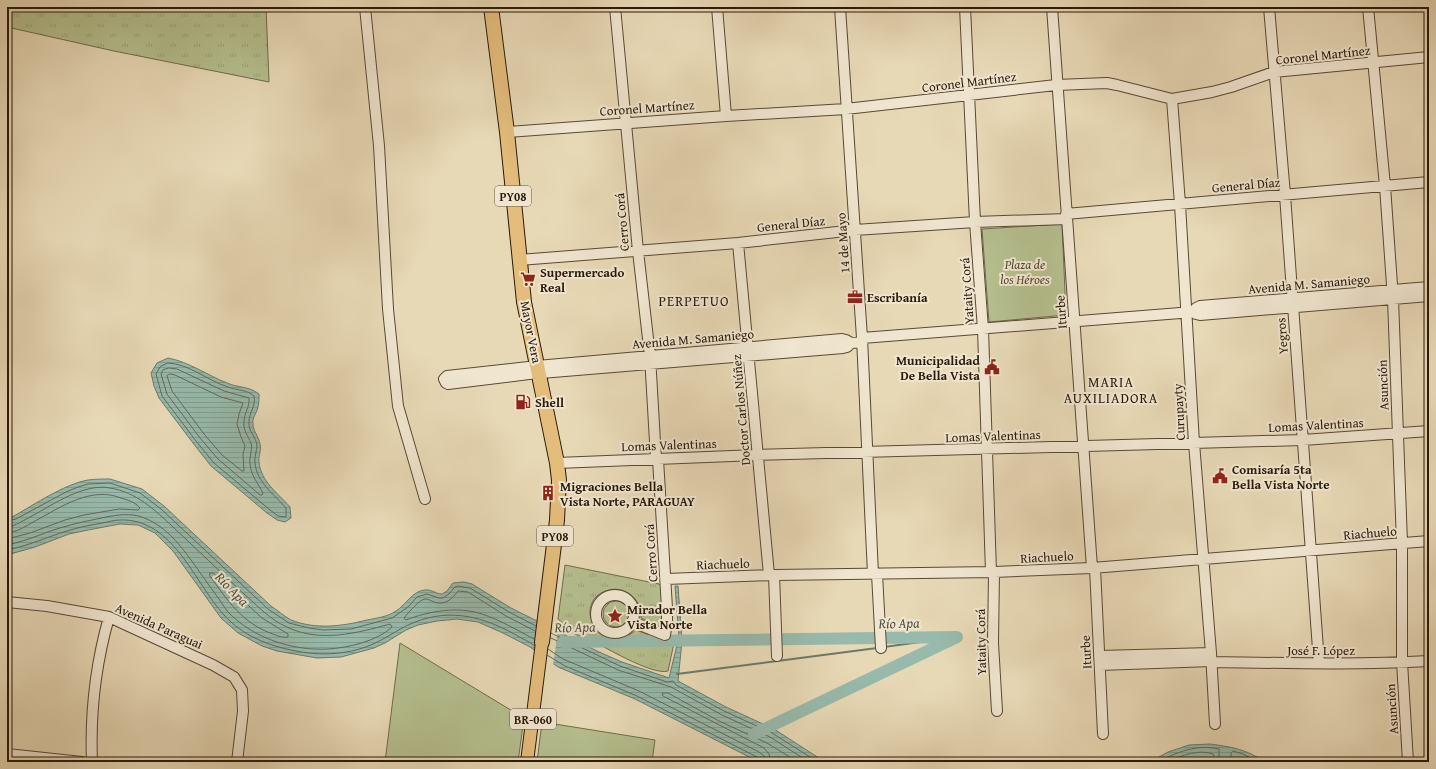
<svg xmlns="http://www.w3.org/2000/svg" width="1436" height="769" font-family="'Gentium Book Plus',serif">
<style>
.grass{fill:url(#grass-tufts);stroke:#6f6c4c}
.park{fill:#b5bf8e;stroke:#6f6c4c}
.water{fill:url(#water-rules);stroke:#6b7a6b}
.pier{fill:#e8d9b6}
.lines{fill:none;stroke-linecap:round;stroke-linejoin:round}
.shore{stroke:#606a5a;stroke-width:1}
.stream{stroke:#6b7a6b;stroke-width:2}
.river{stroke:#97baac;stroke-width:12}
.minor-casing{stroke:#594934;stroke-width:12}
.major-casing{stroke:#291909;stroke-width:14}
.highway-casing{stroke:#291909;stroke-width:16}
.minor{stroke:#f0e6d0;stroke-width:10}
.major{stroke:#e4bc7b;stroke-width:12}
.highway{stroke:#e4bc7b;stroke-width:14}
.labels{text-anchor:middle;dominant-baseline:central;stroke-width:4;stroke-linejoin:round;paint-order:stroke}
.shield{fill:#f0e6d0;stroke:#655645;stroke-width:1}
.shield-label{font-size:12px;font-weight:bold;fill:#291909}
.street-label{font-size:13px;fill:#291909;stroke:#f0e6d0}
.park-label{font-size:13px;font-style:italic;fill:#534b31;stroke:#f0e6d0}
.poi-label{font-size:13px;font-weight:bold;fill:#291909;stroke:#f0e6d0;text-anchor:start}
.neighbourhood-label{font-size:14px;letter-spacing:1px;fill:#291909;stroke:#f0e6d0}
.water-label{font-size:14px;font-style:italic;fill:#505142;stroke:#f0e6d0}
</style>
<defs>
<pattern id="grass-tufts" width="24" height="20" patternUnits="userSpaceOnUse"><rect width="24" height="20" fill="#b5bf8e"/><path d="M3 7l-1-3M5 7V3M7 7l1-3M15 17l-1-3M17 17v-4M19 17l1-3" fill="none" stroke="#9ca479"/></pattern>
<pattern id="water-rules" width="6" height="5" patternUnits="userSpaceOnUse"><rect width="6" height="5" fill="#97baac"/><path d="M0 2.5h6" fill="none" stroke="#829f93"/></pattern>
</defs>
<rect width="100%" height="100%" fill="#e8d9b6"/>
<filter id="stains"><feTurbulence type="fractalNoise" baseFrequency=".005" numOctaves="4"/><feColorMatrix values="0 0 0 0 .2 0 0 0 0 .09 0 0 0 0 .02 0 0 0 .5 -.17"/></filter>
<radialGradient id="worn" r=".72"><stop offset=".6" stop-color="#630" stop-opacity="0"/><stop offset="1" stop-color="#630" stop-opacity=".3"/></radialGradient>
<path class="grass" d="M7,7H266L269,82L114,51L7,27Z
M565,565L659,584L661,586L663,624L661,627L641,618C640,606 637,596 624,591C617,588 610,589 603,592C572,607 602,660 636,630L670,643H674L668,671C653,676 600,645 585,636C576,639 565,625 558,619Z
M603 614a13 13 0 1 1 26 0a13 13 0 1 1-26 0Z"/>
<path class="park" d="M1062,224L1066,315L989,322L982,229Z
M400,643L524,718L518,762H385Z
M542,722L655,740L652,762H537Z"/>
<path class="water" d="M168,358C189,362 207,375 227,383C238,388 249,386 259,394C259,398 259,403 258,407C257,413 252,417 253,424C253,431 259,437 260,444C262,450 258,456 259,462C261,482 278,493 290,507L291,518L285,522L277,520L267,513L211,466L193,443L159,398L154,386L151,373L157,363Z
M110,479L142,489L164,506L271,606C277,610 284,616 291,620C316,630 343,626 367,620C377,618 387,617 396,611C406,605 412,591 425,590C431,589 436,594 442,594L447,591L453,583L464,582L472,584L511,608L599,652L622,662L669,678L679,637L675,586H678L682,641L678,681L726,707L774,729L825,762H759L635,699L558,667L530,647L503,633L478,622L457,619L437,621L418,625L406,630L385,643L374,648L341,657L317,658L277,651L262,646L238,633L221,618L173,551L155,533L138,525L120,524L88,530L69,534L35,547L7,555V518L14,516C35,504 65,484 88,480C95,479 103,479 110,479Z
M1210,744C1232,747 1246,749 1265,762H1150L1168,752L1189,745Z"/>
<path class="pier" d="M548,625L558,630L553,666L535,653Z"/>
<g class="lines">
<path class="shore" d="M168,363C190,364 208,381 228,387C236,390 248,390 254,396C256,407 249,412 249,422C248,431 256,437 257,445C257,451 254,457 255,463C257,483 274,494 286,508V517L278,516L270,510L214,463L196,441L162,396L156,374L160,367Z
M169,368L177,369L224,391L249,398C250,407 244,413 244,422C243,430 248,436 251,443C253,447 249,458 250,464C251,476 258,483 263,493L262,495H260L218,459L200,438L167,394L161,374L163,370Z
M170,374L175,375L221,397L243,403L239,414L237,424L241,437L245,446L243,454L244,471H242L222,455L204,434L172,391L167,376Z
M7,521L16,519L66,492L78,487L88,484L110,483L140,493L161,509L268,609L289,623L309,628L323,630L351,629L392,618L408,607L417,597L427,594L439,598H443L449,594L455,587L458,586L470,588L509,612L536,626
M7,527C16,526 24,520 32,516C54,504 84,483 110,488C136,492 155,510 173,527C197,549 220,572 244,594C257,605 270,620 287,627C319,643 358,633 390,624L392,627C378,641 347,648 328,649C292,651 253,638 228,612C224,607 220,600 216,595C208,583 199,572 191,560C178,542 164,525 142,517C131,513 117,515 106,517C93,520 80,522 67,526C47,531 28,541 7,545
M7,533C18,532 26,526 35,521C61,507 91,486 121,498C128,500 135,502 140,508L138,510L119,509L84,515L65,520L30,533L7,539
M7,550C28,546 47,537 67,531C79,527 91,525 102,523C108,522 114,520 120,520C173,518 194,582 224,615C243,636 269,646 296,651C325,657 357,654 383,639C394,633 404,626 415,622C451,608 484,617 516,635C522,639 529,641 535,646
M210,573H213L262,618L288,634V637C283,638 278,636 273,634C243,624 227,600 210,576Z
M551,633L620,666L667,682L673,681L676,685L724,711L772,733L818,762
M551,638L618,670L671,687L722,715L770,737L809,762
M534,639C517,630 500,620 482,614C458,606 429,611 406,620L404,618C408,613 420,599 425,599C429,599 431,601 434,602C445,606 452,599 458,591L468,592L506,616L535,631
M548,649L563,659L639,691L759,752L764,756L765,762
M547,655L565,666L637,696L757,757L760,762
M771,762L769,754L764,748L663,696L662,693H668L719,721L767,743L798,762
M1158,762C1177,752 1197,744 1219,749V757L1224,762
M1168,762C1181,755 1200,749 1213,754L1216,762
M1227,762L1231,759V753L1233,751L1243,754L1258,762"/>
<path class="stream" d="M884,647L957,637
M677,674L877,648"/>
<path class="river" d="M563,642L957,637L754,734"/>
<g class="minor-casing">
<path id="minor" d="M365,7L379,146L388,309L398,406L425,499
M615,7L638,251L650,356L656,459
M717,7L726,116
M840,7L862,338L873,574
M965,7L975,222L983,329L991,572
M1052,7L1092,568
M1269,7L1285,195L1319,663
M1368,7L1385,186L1393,299L1402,543V662L1408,762
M1172,99L1180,204L1194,443L1211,653L1215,724
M507,132L726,116L846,109L1056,85L1107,83L1117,85L1172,99L1212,92L1231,87L1274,72L1429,57
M1066,214L1429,182
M738,243L769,575
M519,260L738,243L855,230L975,222L1067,219
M1193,312L1196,308L1200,306L1429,287
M862,338L1193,312L1196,314L1200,315L1429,296
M851,343L847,347L843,348L529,374L448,384L446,383L444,379L447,376L537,366L842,339L846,340L851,343L862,342
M557,463L757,455L1303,440L1429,431
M1095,568L1103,734
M994,572L993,643L997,711
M877,574L881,648
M774,575L777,656
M666,579L774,575L994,572L1092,568L1429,541
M596 614a19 19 0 1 1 38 0a19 19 0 1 1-38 0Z
M7,602L47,606L109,617L213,665L234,677L242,690L243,711L237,762
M633,622L665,635L667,623V608L658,459
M1099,656L1211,653
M1212,662C1284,663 1357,665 1429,661
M1100,665L1212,661
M7,754L82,762
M92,762C90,714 96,663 109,617"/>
</g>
<g class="major-casing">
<path id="major" d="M527,762L542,642"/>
</g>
<g class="highway-casing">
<path id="highway" d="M491,7L507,132L524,302L557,463L559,480L557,520L542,642"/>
</g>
<use href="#minor" class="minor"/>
<use href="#major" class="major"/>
<use href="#highway" class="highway"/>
</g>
<defs>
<g id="supermarket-bare" transform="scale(1.2)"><path d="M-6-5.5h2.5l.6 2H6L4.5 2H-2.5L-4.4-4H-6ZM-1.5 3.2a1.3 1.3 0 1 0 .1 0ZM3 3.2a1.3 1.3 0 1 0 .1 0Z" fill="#8f2418" stroke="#f0e6d0" stroke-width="2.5" paint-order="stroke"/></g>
<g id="office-bare" transform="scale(1.2)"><path d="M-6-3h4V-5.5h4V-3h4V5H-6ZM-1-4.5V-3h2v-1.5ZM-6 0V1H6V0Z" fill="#8f2418" stroke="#f0e6d0" stroke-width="2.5" paint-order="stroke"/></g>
<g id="civic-bare" transform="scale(1.2)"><path d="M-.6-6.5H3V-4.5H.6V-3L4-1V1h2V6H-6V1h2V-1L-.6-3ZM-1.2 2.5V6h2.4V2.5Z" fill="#8f2418" stroke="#f0e6d0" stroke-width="2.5" paint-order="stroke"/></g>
<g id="fuel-bare" transform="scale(1.2)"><path d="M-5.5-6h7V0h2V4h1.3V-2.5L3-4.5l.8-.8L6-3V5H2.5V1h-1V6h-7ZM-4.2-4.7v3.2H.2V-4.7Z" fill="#8f2418" stroke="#f0e6d0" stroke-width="2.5" paint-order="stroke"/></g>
<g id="building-bare" transform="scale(1.2)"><path d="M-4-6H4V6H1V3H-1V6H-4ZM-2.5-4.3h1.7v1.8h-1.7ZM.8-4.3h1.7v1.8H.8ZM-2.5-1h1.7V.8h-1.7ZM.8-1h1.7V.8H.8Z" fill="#8f2418" stroke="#f0e6d0" stroke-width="2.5" paint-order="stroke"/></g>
<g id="sight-bare" transform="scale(1.2)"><path d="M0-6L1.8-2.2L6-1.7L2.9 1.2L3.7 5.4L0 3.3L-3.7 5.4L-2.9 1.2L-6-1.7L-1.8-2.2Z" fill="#8f2418" stroke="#f0e6d0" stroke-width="2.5" paint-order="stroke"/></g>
</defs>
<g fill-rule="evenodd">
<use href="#supermarket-bare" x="528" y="279"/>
<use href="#office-bare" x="855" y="297"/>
<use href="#civic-bare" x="992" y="367"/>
<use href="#fuel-bare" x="523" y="402"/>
<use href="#civic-bare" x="1220" y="476"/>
<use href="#building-bare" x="548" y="493"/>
<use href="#sight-bare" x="615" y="616"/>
</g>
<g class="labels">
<g class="shield">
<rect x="495" y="186" width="36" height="20" rx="3"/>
<rect x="537" y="526" width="36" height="20" rx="3"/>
<rect x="510" y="709" width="46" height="20" rx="3"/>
</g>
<g class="shield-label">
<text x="513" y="196">PY08</text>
<text x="555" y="536">PY08</text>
<text x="533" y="719">BR-060</text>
</g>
<g class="street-label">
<text transform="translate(1323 55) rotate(-6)">Coronel Martínez</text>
<text transform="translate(969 82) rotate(-7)">Coronel Martínez</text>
<text transform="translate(647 108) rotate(-4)">Coronel Martínez</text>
<text transform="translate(1246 185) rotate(-5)">General Díaz</text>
<text transform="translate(622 222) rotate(-95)">Cerro Corá</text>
<text transform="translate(791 224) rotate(-6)">General Díaz</text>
<text transform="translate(843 243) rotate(-94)">14 de Mayo</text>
<text transform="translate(1309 284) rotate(-5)">Avenida M. Samaniego</text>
<text transform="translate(967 291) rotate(-94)">Yataity Corá</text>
<text transform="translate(1061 312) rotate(-94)">Iturbe</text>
<text transform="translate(531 332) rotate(79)">Mayor Vera</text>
<text transform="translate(1282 336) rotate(-94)">Yegros</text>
<text transform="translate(693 339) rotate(-5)">Avenida M. Samaniego</text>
<text transform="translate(1383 385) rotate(-92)">Asunción</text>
<text transform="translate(741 410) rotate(-95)">Doctor Carlos Núñez</text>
<text transform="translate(1179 412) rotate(-93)">Curupayty</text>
<text transform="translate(1316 425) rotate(-3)">Lomas Valentinas</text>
<text transform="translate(993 436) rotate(-2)">Lomas Valentinas</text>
<text transform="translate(669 445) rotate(-2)">Lomas Valentinas</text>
<text transform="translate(1370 533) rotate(-5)">Riachuelo</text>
<text transform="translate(651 553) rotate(-94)">Cerro Corá</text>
<text transform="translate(1047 557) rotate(-3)">Riachuelo</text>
<text transform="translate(723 564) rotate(-2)">Riachuelo</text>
<text transform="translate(159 626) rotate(24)">Avenida Paraguai</text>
<text transform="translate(981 642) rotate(-91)">Yataity Corá</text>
<text x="1321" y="650">José F. López</text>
<text transform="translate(1086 652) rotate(-93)">Iturbe</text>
<text transform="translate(1392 709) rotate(-94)">Asunción</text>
</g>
<g class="park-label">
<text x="1025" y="264">Plaza de<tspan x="1025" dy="15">los Héroes</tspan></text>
</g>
<g class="poi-label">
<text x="540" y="272">Supermercado<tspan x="540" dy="15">Real</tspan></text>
<text x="867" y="297">Escribanía</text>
<text x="980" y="360" text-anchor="end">Municipalidad<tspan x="980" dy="15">De Bella Vista</tspan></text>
<text x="535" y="402">Shell</text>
<text x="1232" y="469">Comisaría 5ta<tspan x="1232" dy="15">Bella Vista Norte</tspan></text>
<text x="560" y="486">Migraciones Bella<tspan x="560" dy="15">Vista Norte, PARAGUAY</tspan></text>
<text x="627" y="609">Mirador Bella<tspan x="627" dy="15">Vista Norte</tspan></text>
</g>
<g class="neighbourhood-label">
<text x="694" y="301">PERPETUO</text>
<text x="1111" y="382">MARIA<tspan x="1111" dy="16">AUXILIADORA</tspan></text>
</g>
<g class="water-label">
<text transform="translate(232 589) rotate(46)">Río Apa</text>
<text transform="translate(899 623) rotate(-1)">Río Apa</text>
<text transform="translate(575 627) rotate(-1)">Río Apa</text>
</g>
</g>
<rect width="1436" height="769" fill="none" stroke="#e8d9b6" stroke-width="24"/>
<rect x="8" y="8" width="1420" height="753" fill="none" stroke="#291909" stroke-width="2"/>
<rect x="12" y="12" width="1412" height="745" fill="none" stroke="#291909"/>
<rect width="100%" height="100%" filter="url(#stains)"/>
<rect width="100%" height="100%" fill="url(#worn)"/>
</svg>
